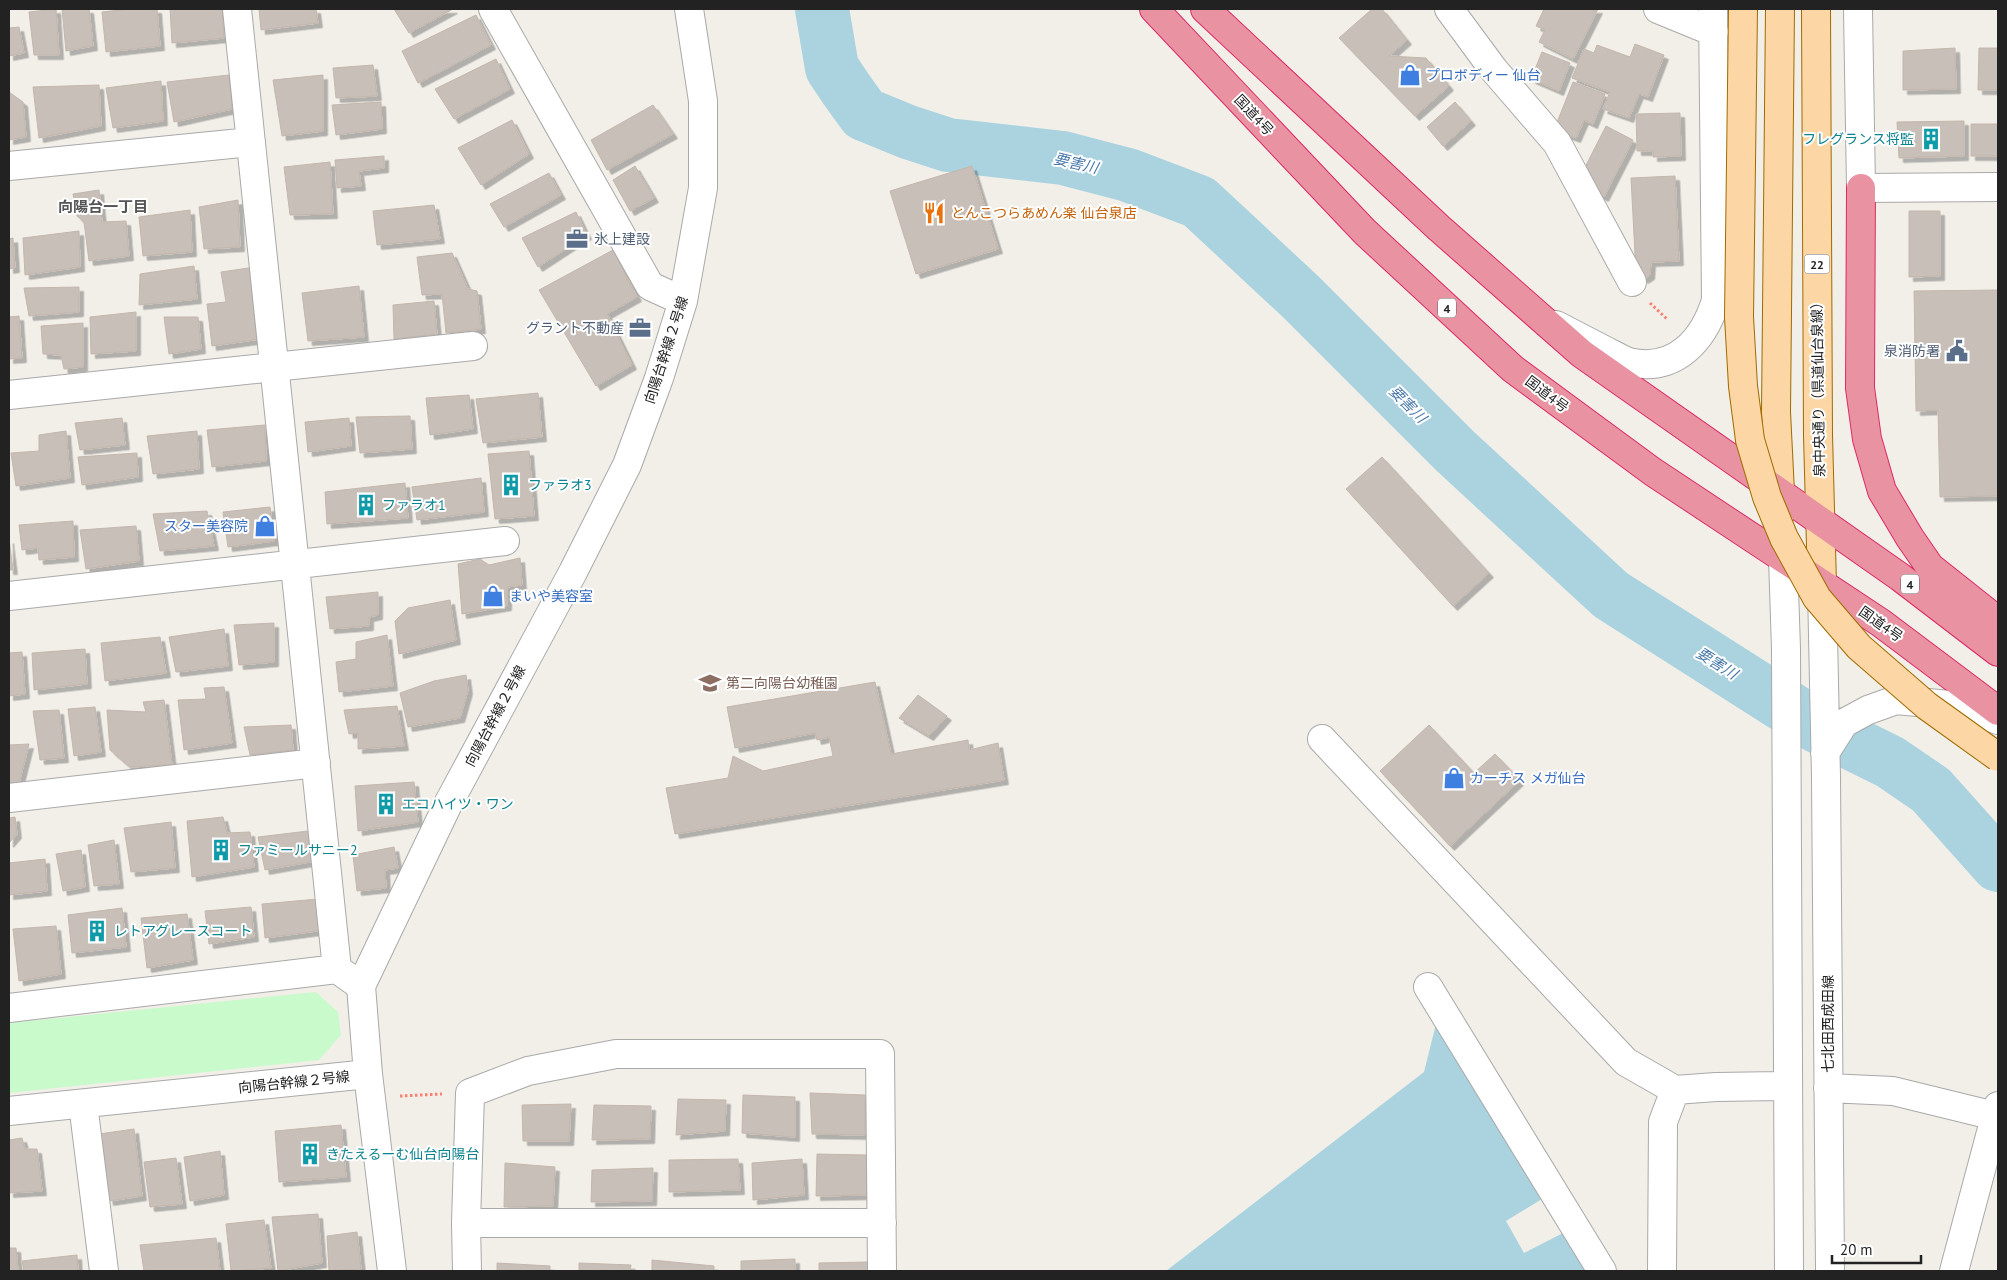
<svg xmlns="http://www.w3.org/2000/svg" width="2007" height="1280" font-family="'PT Sans','Noto Sans JP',sans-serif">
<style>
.park{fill:#c8facc}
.water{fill:#aad3df}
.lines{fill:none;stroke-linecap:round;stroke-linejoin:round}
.river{stroke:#aad3df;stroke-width:54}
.building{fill:#c7bfb8;stroke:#c4b6ab;filter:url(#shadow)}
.minor-casing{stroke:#a9a9a9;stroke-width:30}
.major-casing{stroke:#a06b00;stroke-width:30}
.highway-casing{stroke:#dc2a67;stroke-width:30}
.path{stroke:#fa8072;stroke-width:3;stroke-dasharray:2.5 2.5;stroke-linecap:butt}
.minor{stroke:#fff;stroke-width:28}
.major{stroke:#fcd6a4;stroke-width:28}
.highway{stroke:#e892a2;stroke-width:28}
.major-bridge-casing{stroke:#a06b00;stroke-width:30;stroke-linecap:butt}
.major-bridge{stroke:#fcd6a4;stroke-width:28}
.labels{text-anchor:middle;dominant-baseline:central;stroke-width:4;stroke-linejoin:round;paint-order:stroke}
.shield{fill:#fff;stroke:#646464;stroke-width:1}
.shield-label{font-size:12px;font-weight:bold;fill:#222}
.shop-label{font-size:14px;fill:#366cbe;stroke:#fff;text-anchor:start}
.street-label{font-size:14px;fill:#222;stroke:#fff}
.culture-label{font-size:14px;fill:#0d838f;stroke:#fff;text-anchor:start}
.food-label{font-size:14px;fill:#c56008;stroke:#fff;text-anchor:start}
.service-label{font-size:14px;fill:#4e5e75;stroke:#fff;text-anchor:end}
.education-label{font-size:14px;fill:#785e54;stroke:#fff;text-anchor:start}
.water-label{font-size:15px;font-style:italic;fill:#4a7aab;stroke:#fff}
.neighbourhood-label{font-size:15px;font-weight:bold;fill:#555;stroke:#fff}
</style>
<defs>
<filter id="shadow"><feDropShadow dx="4.5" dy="4.5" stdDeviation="0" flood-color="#0004"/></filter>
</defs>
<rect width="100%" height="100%" fill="#f2efe9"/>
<path class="park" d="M316,992L338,1012L341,1035L319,1060L9,1093V1023Z"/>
<path class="water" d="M1438,1016L1547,1196L1506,1221L1524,1253L1567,1231L1593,1271H1166L1424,1072Z"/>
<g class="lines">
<path class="river" d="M822,9L832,68L846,89L864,114L908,132L948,145L1063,158L1128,175L1199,202L1301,297L1455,451L1611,595L1817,726L1890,762L1931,790L1998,865"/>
</g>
<path class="building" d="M56,9L59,55H34L29,12Z
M62,9H89L93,46L66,51Z
M129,9H157L160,46L106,52L102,12Z
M170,9H222L224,38L172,43Z
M259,9H316L318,23L261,30Z
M394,9H453L409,33Z
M1372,9H1382L1407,40L1389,56L1426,58L1449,86L1415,116L1339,38Z
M1544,9H1598L1573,59L1539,42L1545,30L1536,26Z
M476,15L491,45L418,83L402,51Z
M19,27L24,53L9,56V28Z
M1635,44L1664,55L1648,97L1639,94L1629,118L1603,109L1610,92L1572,78L1584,49L1594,53L1597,45L1630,57Z
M1955,48L1956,89L1903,90V51Z
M1979,48H1998V90H1978Z
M1542,52L1570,63L1559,91L1531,79Z
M496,59L510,89L454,119L435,89Z
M373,65L377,96L336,98L333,68Z
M229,75L232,109L174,122L167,82Z
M323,75V131L282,136L273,80Z
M161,81L163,121L113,128L106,88Z
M1573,82L1605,94L1593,124L1584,120L1576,138L1554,130Z
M99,85L101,126L39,138L33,87Z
M9,92L23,102L26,137L9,140Z
M381,102L382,129L336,135L332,105Z
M1455,102L1471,121L1443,146L1427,127Z
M653,105L673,134L607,170L591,140Z
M1680,113L1681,156L1653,157V151H1637L1636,114Z
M512,120L529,154L481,185L458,148Z
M1964,121V156L1899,158L1897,122Z
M1971,124H1998V156H1971Z
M1606,126L1633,140L1604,197L1594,192L1597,186L1580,177Z
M384,156V168L359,171L361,186L337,188L335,160Z
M330,162L333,214L290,215L284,167Z
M635,166L654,198L630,211L613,180Z
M972,166L998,249L916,274L890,191Z
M549,173L561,195L504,227L490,204Z
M1675,176L1679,261L1651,262L1650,275L1644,279L1636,273L1631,178Z
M99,190L102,222L126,221L129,256L89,261L84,222L77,216L73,194Z
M238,200L240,247L204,249L199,207Z
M434,205L440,239L377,245L373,211Z
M190,210L192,252L143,256L139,217Z
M1909,211H1940V276L1909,277Z
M576,212L587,235L538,267L522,238Z
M79,231L80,267L25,275L23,238Z
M13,238L15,268L9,269V239Z
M613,250L637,297L607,314L632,365L596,386L539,290Z
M452,253L468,289L477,291L481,329L446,333L442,294L422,295L417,257Z
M194,266L197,299L139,305L140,274Z
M255,267L260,339L212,346L207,304L226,302L221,272Z
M359,286L364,337L308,341L302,293Z
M79,287V312L29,316L24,288Z
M1998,290V496L1940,497L1938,410L1916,411L1914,291Z
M434,301L437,334L394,339L393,305Z
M136,312V351L91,354L90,317Z
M19,316L22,358L9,359V317Z
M164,317H198L201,349L169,354Z
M83,323V367L64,369L61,355L43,354L41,326Z
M538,393L542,437L483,443L476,399Z
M469,395L473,429L430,435L426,398Z
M410,416L412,449L360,453L356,417Z
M122,418L125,445L80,450L75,423Z
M349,418L351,446L308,452L305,422Z
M265,425L266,461L212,467L207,430Z
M66,431L70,478L16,486L11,453L39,451V435Z
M197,431L199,469L153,474L147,436Z
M529,451L534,516L495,519L488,454Z
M137,453L138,477L82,485L78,457Z
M1382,457L1489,573L1453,606L1346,489Z
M481,478L484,512L417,520L412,487Z
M405,483L408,518L327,524L325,492Z
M270,507L274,541L228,547L223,512Z
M207,511L214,546L160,551L153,514Z
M73,521L74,557L39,560L38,548L22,550L19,525Z
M136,526L139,561L86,569L80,530Z
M9,539L13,570H9Z
M520,558L522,585L507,587V606L462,614L458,564L480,559L489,565Z
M378,592V615L369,617V626L330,629L326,597Z
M450,600L456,640L399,654L395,621L408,608Z
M274,623V662L239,665L234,625Z
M224,629L228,666L176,672L169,637Z
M387,635L393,686L339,692L336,662L356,659V642Z
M160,637L166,673L105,681L101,643Z
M85,649L87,684L34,690L32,653Z
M22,652L25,694L9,696V653Z
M466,675L468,690L460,718L408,727L400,693L434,681Z
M875,682L891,754L968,740L969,750L998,743L1004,780L675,834L666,788L728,778L733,756L763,771L833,756L829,737L817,740L815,733L735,748L727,707Z
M224,687L232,743L184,750L178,700L206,699L204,688Z
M918,695L947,716L929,736L899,718Z
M164,700L172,765L130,767L110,750L107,710L146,712L143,702Z
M397,706L404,746L358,749V733L349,734L344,710Z
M95,707L101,752L74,756L68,709Z
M59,710L64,758L40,760L33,711Z
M291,725L293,750L250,755L244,727Z
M1429,725L1474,773L1495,754L1520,780L1450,846L1380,771Z
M29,744L18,787H9V745Z
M414,782L418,822L358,831L355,786Z
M15,817L17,834L9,843V818Z
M223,817L227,833L250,832L254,867L192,877L187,821Z
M171,822L175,868L131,872L124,828Z
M308,831L315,861L265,870L258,837Z
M114,840L119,884L94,886L88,845Z
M394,847L398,868L385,870L386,888L357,891L353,855Z
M81,850L85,887L63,891L56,854Z
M45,859L47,891L9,895V863Z
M318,899L324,930L265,938L262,904Z
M251,907L254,937L209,944L205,911Z
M122,908L126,947L72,953L68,915Z
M187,914L193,960L147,968L141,918Z
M56,926L61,974L19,981L13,929Z
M810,1093L865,1095V1135L812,1134Z
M743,1095L795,1097V1137L742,1133Z
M678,1099L726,1100L725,1131L676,1135Z
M571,1104L569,1141H523L522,1105Z
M594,1105L651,1106L650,1139L592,1140Z
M341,1125L346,1177L279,1182L275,1131Z
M134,1129L142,1196L109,1201L99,1134Z
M22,1138L25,1149H37L42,1191L9,1193V1140Z
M220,1151L224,1195L190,1201L184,1157Z
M817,1154L867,1155L868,1195L816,1196Z
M176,1158L182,1204L150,1207L144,1162Z
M738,1159L740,1190L669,1192V1160Z
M802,1159L804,1195L753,1200L752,1163Z
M505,1163L555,1167L553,1206L504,1207Z
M653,1168L652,1201L591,1202L592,1170Z
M318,1214L322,1263L278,1271L272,1217Z
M264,1220L271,1268L231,1271L226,1224Z
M357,1232L361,1269L329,1271L327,1236Z
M216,1238L220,1271H144L140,1245Z
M9,1248H16L18,1271H9Z
M77,1255L78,1271H24L22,1261Z
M795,1259V1271H741V1261Z
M652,1260L714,1266V1271H652Z
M868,1262V1271H819V1263Z
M497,1263L550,1266V1271H497Z
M579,1263L631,1265L630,1271H579Z"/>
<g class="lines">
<g class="minor-casing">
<path id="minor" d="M237,9L337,969L361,986
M493,9L650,286L683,301
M1449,9L1494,70L1557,143L1632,282
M1658,9L1714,32
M1858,9L1861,188L1998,187
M9,166L251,142
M1556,325C1573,334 1591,343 1608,352C1615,355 1622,360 1629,362C1675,373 1704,340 1716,300L1713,9
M9,395L473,346
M1783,559L1786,649L1789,1271
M1822,588L1826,777L1830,1271
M9,596L505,541
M1322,739L1626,1062L1675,1090
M1825,753L1844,723L1868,710L1896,700L1960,706L1998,720
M9,798L316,763
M1428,987L1602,1271
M9,1008L337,969
M368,1074L392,1271
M1828,1088L1893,1091L1995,1116
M83,1104L104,1271
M9,1111L368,1074L361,986L448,804L573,572L627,465L659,378L683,301L703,188V101L689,9
M466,1223H882
M467,1271L466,1223L470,1093L528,1071L616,1054H880L882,1271
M1662,1271L1663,1122L1675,1090L1716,1087L1787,1086
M1954,1271L1998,1106"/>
</g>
<g class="major-casing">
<path id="major" d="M1780,9L1776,412L1781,512
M1816,9L1818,435L1822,584"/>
</g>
<g class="highway-casing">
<path id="highway" d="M1154,9L1365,232L1513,369L1653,472L1881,623L1998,711
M1205,9L1439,228L1582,354L1900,577L1998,652
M1861,188L1860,388L1867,439L1882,491L1910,538L1930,567L1998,621"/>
</g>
<path class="path" d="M1650,303L1668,320
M400,1096L442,1094"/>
<use href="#minor" class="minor"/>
<use href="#major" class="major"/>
<use href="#highway" class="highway"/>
<g class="major-bridge-casing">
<path id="major-bridge" d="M1743,9L1739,317L1743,386L1750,440L1767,497L1784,538L1817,598L1859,647L1927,706L1998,757"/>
</g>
<use href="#major-bridge" class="major-bridge"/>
</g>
<defs>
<g id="shop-bare" transform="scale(1.725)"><path d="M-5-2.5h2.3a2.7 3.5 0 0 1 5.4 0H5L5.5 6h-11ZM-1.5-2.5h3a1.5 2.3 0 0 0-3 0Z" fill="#3f7fe0" stroke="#fff" stroke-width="2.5" paint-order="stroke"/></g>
<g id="building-bare" transform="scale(1.725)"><path d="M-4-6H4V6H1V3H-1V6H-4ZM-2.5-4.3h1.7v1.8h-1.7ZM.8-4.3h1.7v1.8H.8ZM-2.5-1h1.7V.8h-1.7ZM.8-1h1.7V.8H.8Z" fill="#0f9aa8" stroke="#fff" stroke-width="2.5" paint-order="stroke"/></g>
<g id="restaurant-bare" transform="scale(1.725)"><path d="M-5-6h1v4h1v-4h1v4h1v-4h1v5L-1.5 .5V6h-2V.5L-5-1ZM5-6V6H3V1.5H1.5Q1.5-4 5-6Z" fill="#e8710a" stroke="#fff" stroke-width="2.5" paint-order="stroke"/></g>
<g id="office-bare" transform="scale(1.725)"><path d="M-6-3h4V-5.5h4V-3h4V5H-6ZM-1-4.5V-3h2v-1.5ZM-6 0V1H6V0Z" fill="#5c6f8a" stroke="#fff" stroke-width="2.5" paint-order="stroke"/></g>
<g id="civic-bare" transform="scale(1.725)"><path d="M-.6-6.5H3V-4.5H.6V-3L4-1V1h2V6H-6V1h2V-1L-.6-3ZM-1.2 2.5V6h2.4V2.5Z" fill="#5c6f8a" stroke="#fff" stroke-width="2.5" paint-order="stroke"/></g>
<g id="school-bare" transform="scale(1.725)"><path d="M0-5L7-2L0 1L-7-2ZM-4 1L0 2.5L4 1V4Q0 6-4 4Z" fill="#8d6e63" stroke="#fff" stroke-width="2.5" paint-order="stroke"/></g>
</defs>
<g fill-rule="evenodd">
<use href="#shop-bare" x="1410" y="75"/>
<use href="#building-bare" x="1931" y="139"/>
<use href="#restaurant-bare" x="934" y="213"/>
<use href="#office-bare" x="577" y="239"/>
<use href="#office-bare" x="640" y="328"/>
<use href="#civic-bare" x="1957" y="351"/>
<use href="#building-bare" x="511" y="485"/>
<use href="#building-bare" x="366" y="505"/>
<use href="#shop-bare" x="265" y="526"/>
<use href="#shop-bare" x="493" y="596"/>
<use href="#school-bare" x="710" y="683"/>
<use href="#shop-bare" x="1454" y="778"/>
<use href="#building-bare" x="386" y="804"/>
<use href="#building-bare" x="221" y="850"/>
<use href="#building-bare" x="97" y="931"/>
<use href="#building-bare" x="310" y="1154"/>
</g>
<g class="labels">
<g class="shield">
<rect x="1804.5" y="254.5" width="25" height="19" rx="4"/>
<rect x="1438" y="298.5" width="18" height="19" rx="4"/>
<rect x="1901" y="574.5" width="18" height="19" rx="4"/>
</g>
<g class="shield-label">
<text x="1817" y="264">22</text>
<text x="1447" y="308">4</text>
<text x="1910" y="584">4</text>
</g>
<g class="shop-label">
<text x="1426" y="75">プロボディー 仙台</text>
<text x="248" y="526" text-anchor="end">スター美容院</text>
<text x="509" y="596">まいや美容室</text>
<text x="1470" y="778">カーチス メガ仙台</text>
</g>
<g class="street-label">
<text transform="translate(1254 115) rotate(47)">国道4号</text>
<text transform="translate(666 350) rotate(-72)">向陽台幹線２号線</text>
<text transform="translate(1818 386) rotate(-91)">泉中央通り（県道仙台泉線）</text>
<text transform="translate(1547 394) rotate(37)">国道4号</text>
<text transform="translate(1881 624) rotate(35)">国道4号</text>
<text transform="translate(495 716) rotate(-62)">向陽台幹線２号線</text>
<text transform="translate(1828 1024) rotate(-90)">七北田西成田線</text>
<text transform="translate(294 1082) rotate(-6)">向陽台幹線２号線</text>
</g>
<g class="culture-label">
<text x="1914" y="139" text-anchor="end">フレグランス将監</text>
<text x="528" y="485">ファラオ3</text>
<text x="382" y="505">ファラオ1</text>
<text x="402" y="804">エコハイツ・ワン</text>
<text x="238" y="850">ファミールサニー2</text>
<text x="114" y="931">レトアグレースコート</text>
<text x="326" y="1154">きたえるーむ仙台向陽台</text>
</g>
<g class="food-label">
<text x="951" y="213">とんこつらあめん楽 仙台泉店</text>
</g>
<g class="service-label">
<text x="594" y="239" text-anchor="start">氷上建設</text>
<text x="624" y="328">グラント不動産</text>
<text x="1940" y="351">泉消防署</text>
</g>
<g class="education-label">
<text x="726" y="683">第二向陽台幼稚園</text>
</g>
<g class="water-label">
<text transform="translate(1076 163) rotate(13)">要害川</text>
<text transform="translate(1408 404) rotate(45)">要害川</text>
<text transform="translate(1717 663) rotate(32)">要害川</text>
</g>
<g class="neighbourhood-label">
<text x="103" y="206">向陽台一丁目</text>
</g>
</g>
<rect width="2007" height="1280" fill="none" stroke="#222222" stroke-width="20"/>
<path d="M1832 1255v8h89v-8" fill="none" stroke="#222222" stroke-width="2.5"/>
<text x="1840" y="1255" font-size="15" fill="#222222" stroke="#ffffff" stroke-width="4" paint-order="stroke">20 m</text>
</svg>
